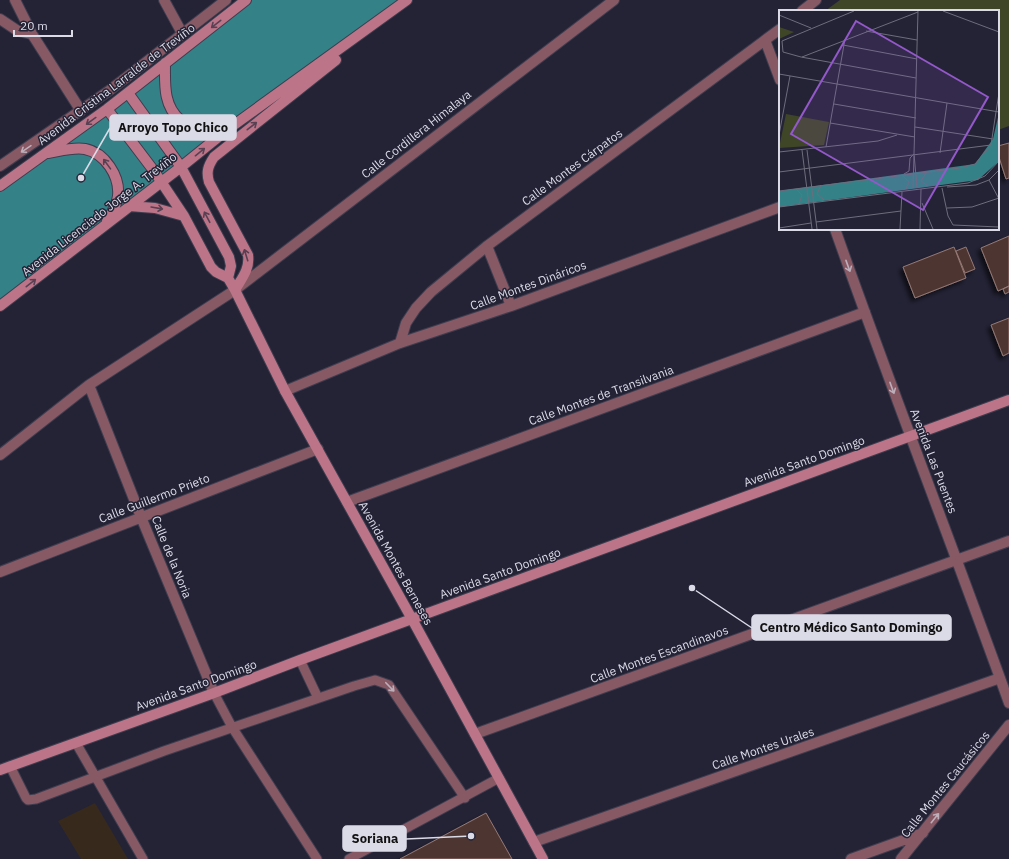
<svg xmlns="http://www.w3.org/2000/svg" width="1009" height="859" font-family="'IBM Plex Sans',sans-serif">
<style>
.commercial{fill:#372a1d}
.green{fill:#3e4627}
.water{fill:#348287}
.building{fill:#4e3632;stroke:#957975;filter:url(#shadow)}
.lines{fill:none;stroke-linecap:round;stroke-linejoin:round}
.lane-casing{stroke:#3e3d4f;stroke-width:11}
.street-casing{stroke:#3e3d4f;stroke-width:12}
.secondary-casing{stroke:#3e3d4f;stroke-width:12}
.lane{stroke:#865965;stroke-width:9}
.street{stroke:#865965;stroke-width:10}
.secondary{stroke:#bc7588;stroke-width:10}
.oneway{stroke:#594053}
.oneway2{stroke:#bdaeba}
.labels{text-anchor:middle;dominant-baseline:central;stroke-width:3;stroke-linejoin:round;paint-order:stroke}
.street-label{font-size:12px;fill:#dbdbe8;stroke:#242336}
.inset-road{fill:none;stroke:#6d6d7d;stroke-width:1}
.view{fill:#9358c9;fill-opacity:0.15;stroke:#9358c9;stroke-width:2}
.inset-edge{fill:none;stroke:#dbdbe8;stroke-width:2}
.leader{fill:none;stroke:#dbdbe8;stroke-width:1.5}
.callout-dot{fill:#dbdbe8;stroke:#242336;stroke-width:1.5}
.callout{fill:#dbdbe8;stroke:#dbdbe8;stroke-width:1.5}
.callout-label{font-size:13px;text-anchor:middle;font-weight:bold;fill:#111}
</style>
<defs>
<filter id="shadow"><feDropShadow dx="-3.5" dy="3.5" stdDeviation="2" flood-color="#0009"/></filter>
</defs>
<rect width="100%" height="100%" fill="#242336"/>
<path class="commercial" d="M95,803L128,859H81L58,821Z"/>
<path class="green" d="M840,0H1009V126L998,130V11H825Z"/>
<path class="water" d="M245,0H407L0,306V186Z"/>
<path class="building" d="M1009,143V178L1006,179L998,154V146Z
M1009,236V286L998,291L981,248Z
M954,247L966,278L915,298L903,267Z
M966,247L975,269L965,273L956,251Z
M1009,286V292L1005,294L1003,289Z
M1009,318V353L1003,356L991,325Z
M486,813L512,859H400Z"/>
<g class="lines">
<g class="lane-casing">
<path id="lane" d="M300,660L318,698
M214,693L232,727L317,859
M76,743L143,859
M10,766L26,798L28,800L36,799L164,751L354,686L375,680L389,685L465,798
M349,859L499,778"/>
</g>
<g class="street-casing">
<path id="street" d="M15,0L32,34L81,111
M164,0L182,33
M802,11L816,0
M0,19L18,31L32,34
M765,40L780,80
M0,166L110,90L226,0
M835,229C891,388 952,544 1009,703
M487,246L511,306
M400,343L406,323L416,308L431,292L487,246L780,29
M89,385L141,517L214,693
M285,391L400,343L511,306L780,207
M0,455L89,385L235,290L614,0
M347,502L865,312
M0,572L318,449
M475,734L1009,541
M534,842L1000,678
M851,859L923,833
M901,859L1009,725"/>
</g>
<g class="secondary-casing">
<path id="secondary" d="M165,63C165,84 163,105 180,120C183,124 188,128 193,129C203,132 216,130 227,130
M128,93L181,167L229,257L231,266L228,278
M107,109L154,171L184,216L211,267L216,272L228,278L235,290L285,391L412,619L543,859
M48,153C60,151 73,147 85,149C105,153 120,176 118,196C117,205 111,214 107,221
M0,186L107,109L246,0
M129,206L155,208L184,216
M235,290C242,278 250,269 248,255L209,182C206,172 208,166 214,157L336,60
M0,306L181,167L227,130L407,0
M0,770L214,693L300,660L1009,400"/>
</g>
<use href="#lane" class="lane"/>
<use href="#street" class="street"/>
<use href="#secondary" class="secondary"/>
</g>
<defs><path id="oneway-shaft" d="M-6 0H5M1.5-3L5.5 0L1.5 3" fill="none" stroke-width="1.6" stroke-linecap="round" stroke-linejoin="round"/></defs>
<g class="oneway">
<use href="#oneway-shaft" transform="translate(216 24) rotate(142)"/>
<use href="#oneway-shaft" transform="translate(91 121) rotate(144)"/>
<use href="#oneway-shaft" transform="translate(252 126) rotate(-38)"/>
<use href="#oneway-shaft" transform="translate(200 152) rotate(-39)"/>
<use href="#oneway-shaft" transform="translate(107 164) rotate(-126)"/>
<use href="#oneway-shaft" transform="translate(157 208) rotate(10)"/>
<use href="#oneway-shaft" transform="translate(207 217) rotate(-118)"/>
<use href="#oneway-shaft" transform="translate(246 255) rotate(-107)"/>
<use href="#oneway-shaft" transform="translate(31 283) rotate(-38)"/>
</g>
<g class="oneway2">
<use href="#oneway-shaft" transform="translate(26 149) rotate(146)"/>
<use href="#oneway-shaft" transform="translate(848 266) rotate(70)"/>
<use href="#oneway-shaft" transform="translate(892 388) rotate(70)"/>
<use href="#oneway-shaft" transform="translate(390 687) rotate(46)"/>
<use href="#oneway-shaft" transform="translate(935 818) rotate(-51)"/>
</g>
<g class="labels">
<g class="street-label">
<text transform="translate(116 84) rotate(-37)">Avenida Cristina Larralde de Treviño</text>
<text transform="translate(416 134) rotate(-38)">Calle Cordillera Himalaya</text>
<text transform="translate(572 167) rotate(-36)">Calle Montes Cárpatos</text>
<text transform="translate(99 214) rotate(-38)">Avenida Licenciado Jorge A. Treviño</text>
<text transform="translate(528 285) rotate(-20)">Calle Montes Dináricos</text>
<text transform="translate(601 395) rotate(-20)">Calle Montes de Transilvania</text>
<text transform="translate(804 461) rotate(-20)">Avenida Santo Domingo</text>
<text transform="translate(934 461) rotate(69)">Avenida Las Puentes</text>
<text transform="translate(154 498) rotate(-21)">Calle Guillermo Prieto</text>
<text transform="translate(172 557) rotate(68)">Calle de la Noria</text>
<text transform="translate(396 563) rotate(61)">Avenida Montes Berneses</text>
<text transform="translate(500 573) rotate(-20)">Avenida Santo Domingo</text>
<text transform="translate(659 654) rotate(-20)">Calle Montes Escandinavos</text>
<text transform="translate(196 685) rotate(-20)">Avenida Santo Domingo</text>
<text transform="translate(763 748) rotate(-19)">Calle Montes Urales</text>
<text transform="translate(945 784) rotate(-51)">Calle Montes Caucásicos</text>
</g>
</g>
<g transform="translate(779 10)">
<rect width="220" height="220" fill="#242336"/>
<path d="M0,17L15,22L0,29ZM7,104L50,112L45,135L0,138Z" fill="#3e4627"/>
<path d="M220,103V151L199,170L0,197V181L196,154L214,129Z" fill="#348287"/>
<path class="inset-road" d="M75,1L3,31L4,42L22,47L137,68M164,1L220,22M0,5L32,18M87,21L138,30M64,35L138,49M23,47L139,2M0,64L220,102M55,94L137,108M217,102L220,83M51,113L136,127M136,117L214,129M0,125L11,66M47,137L66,29M23,140L33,219M28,140L38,219M0,142L99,131L118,125M161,143L168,93M0,162L212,135M147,163L142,171L149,176M125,164L130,161L131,148L135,144M124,166L130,172L127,179M210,170L220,189M42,175L38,184L45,190M138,177L135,144L139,1M168,177L197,175L210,170L220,160M134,178L135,146M163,178L169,206L174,215L220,217M17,179L23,185L20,194M0,181L181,158L196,154L212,135L217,102M143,193L154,219M0,197L189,173L206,166L220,151M168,198L193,197L220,188M37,212L122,201M0,218L32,213M121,219L123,182M141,219L142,179"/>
<path class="view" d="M77,11L209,87L144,200L12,124Z"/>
<rect width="220" height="220" class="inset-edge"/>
</g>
<path class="leader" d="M81 178L110 128M692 588L752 628M471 836L406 839"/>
<g class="callout-dot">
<circle cx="81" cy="178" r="4"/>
<circle cx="692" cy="588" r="4"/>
<circle cx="471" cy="836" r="4"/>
</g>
<g class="callout">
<rect x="110" y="115" width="126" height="25" rx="4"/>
<rect x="752" y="615" width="199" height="25" rx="4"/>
<rect x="343" y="826" width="63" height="25" rx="4"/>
</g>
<g class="callout-label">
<text x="173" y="132">Arroyo Topo Chico</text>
<text x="851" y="632">Centro Médico Santo Domingo</text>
<text x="375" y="843">Soriana</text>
</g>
<path d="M14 30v6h58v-6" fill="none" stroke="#dbdbe8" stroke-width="2"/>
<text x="20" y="30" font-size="12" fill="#dbdbe8" stroke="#242336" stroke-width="3" paint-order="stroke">20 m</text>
</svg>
